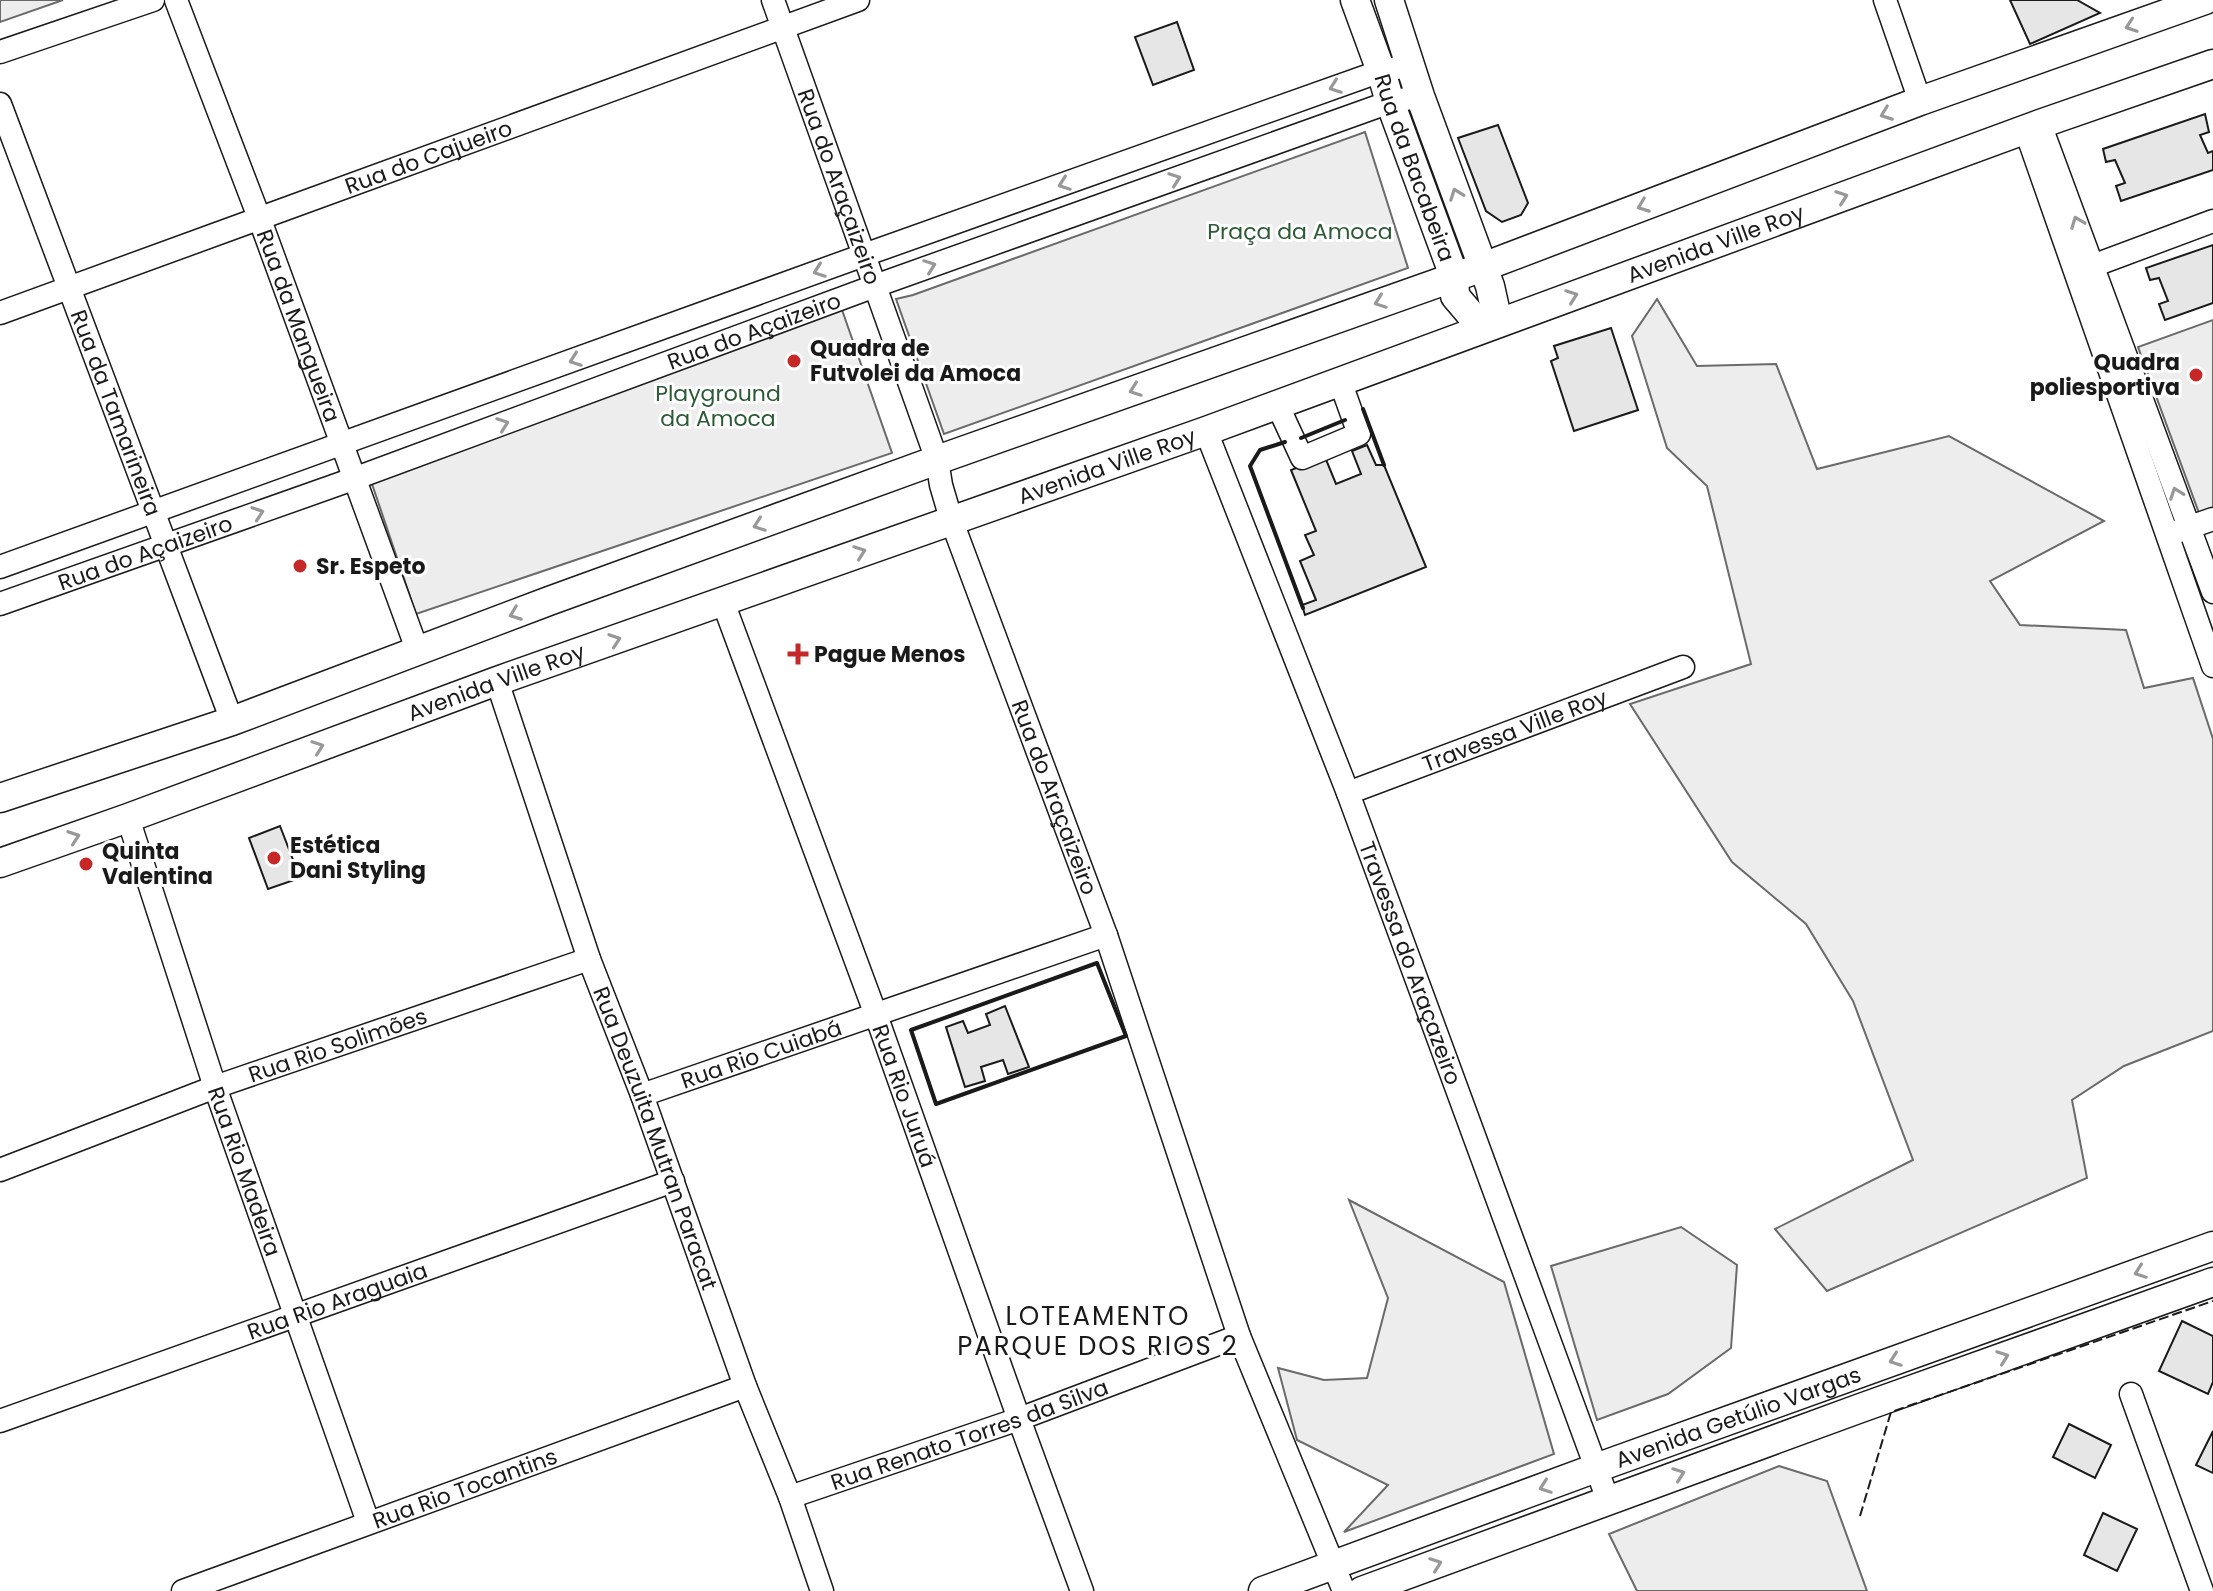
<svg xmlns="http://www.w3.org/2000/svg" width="2213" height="1591" font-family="Poppins,sans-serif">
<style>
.green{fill:#ededed;stroke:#6a6a6a;stroke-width:2}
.building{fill:#e6e6e6;stroke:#1a1a1a;stroke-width:2}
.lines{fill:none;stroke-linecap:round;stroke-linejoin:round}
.minor-casing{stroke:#1a1a1a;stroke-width:25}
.major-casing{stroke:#1a1a1a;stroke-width:31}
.minor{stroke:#fff;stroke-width:22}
.major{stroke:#fff;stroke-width:28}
.fence{stroke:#1a1a1a;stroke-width:2;stroke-dasharray:10 4;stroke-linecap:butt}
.wall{stroke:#1a1a1a;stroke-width:4}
.oneway{stroke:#989898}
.poi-dot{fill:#c62828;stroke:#fff;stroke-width:3}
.labels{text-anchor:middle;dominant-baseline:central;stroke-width:6;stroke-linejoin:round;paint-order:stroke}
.street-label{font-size:22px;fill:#1a1a1a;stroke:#fff}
.park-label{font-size:22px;fill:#2b5a34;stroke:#fff}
.poi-label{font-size:22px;font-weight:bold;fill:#1a1a1a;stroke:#fff;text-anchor:start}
.quarter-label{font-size:26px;letter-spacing:2px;fill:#1a1a1a;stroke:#fff}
</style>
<rect width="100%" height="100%" fill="#fff"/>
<path class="green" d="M0,0H63L0,22Z
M1365,132L1408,268L944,434L896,299L913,295Z
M1657,299L1697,366L1776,364L1817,469L1949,436L2104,521L1990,581L2020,625L2126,630L2144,688L2193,678L2213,739V1031L2124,1066L2072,1100L2087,1178L1827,1291L1775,1229L1913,1160L1853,1001L1806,924L1732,862L1630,704L1751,664L1707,486L1667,448L1632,336Z
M841,307L892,453L416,614L371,481Z
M2213,320V508L2199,513L2138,347Z
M1349,1200L1504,1282L1554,1454L1344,1532L1388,1485L1297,1440L1278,1368L1324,1380L1367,1378L1388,1298Z
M1681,1227L1737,1265L1731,1348L1668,1394L1597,1420L1551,1266Z
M1779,1466L1827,1481L1867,1591H1637L1609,1534Z"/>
<path class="building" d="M2010,0H2077L2100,13L2030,44Z
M1177,22L1194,70L1153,85L1135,37Z
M2205,114L2209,132L2200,135L2208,153L2213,151V170L2121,201L2116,186L2125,183L2115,160L2106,162L2103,149Z
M1498,125L1528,203L1521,215L1502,222L1486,211L1458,138Z
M2213,245V303L2165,320L2159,304L2168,301L2159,278L2150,280L2146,268Z
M1611,328L1638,410L1574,431L1551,361L1558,358L1554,346Z
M1367,445L1376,465H1384L1426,567L1305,615L1302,605L1316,600L1300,561L1314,555L1305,535L1316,531L1291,470L1325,457L1336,484L1361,474L1352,451Z
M280,826L300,878L268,889L249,838Z
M1005,1006L1029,1067L1008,1074L1003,1060L981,1067L985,1081L965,1087L946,1027L963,1021L968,1033L990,1025L986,1014Z
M2182,1321L2213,1336V1382L2208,1394L2159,1371Z
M2069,1424L2111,1445L2095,1478L2053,1457Z
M2213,1431V1473L2196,1465Z
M2103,1513L2137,1529L2117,1571L2084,1555Z"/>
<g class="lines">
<g class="minor-casing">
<g id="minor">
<path id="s1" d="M176,0L260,220L418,652"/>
<path id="s2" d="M773,0L937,460L941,485L951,519L1106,935L1239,1336L1344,1591"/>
<path d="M1885,0L1920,101"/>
<path d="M0,52L153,0"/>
<path id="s3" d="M0,104L232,721"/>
<path d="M2040,124L2213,592"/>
<path d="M2026,131L2213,666"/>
<path d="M2079,271L2213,221"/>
<path id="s4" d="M0,313L858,0"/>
<path d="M1277,404L1302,458L1359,434L1340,381"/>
<path id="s5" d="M1206,431L1348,793L1608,1500"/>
<path d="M2176,532L2213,519"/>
<path d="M0,567L864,255L1381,71L1397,68"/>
<path id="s6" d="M723,602L876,1015L1019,1419L1082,1591"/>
<path id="s7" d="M0,604L356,478L875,286L1390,102L1406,99"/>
<path id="s8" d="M497,681L589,959L642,1095L745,1386L790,1497L822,1591"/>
<path id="s9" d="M1348,793L1683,667"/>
<path id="s10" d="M128,818L215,1087L368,1522"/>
<path id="s11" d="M642,1095L1106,935"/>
<path id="s12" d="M0,1170L215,1087L589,959"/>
<path d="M2131,1394L2202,1591"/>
<path id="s13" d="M0,1421L673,1181"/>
<path id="s14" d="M790,1497L1019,1419L1239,1336"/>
<path id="s15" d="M183,1591L745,1386"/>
</g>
</g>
<g class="major-casing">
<g id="major">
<path id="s16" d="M1355,0L1381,71L1390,102L1454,276L1455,296L1472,316L1484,327"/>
<path d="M1389,0L1420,96L1490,286L1498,322"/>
<path d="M0,798L232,721L549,601L937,460L1483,267L1920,101L2205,0"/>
<path id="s17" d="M0,863L128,818L497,681L1206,431L2040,124L2213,64"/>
<path id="s18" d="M1263,1591L1596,1468L2213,1246"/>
<path d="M1362,1591L1858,1409L2213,1282"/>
</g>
</g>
<use href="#minor" class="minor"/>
<use href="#major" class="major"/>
<path class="fence" d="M1860,1516L1891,1412L2213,1301"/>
<path class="wall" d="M1363,409L1384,465
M1301,438L1345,420
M1285,442L1260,450L1250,466L1303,608
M1097,963L1126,1036L936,1104L911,1030Z"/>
</g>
<defs><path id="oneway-chevron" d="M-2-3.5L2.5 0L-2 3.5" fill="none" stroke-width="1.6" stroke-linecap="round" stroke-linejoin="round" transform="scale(2)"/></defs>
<g class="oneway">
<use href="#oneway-chevron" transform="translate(2131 26) rotate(161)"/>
<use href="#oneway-chevron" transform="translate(1335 87) rotate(160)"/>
<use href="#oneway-chevron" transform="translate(1886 114) rotate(159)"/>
<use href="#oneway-chevron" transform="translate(1175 179) rotate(-20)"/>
<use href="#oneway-chevron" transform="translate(1064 184) rotate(160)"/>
<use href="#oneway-chevron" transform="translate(1456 194) rotate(-110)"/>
<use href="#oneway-chevron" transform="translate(1842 197) rotate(-20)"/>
<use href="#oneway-chevron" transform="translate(1643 206) rotate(159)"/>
<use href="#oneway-chevron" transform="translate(2077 222) rotate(-111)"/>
<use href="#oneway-chevron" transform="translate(930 266) rotate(-20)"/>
<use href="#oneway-chevron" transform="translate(819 271) rotate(160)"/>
<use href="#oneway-chevron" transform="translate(1572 296) rotate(-20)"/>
<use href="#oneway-chevron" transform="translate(1380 302) rotate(160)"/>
<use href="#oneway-chevron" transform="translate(575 360) rotate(160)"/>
<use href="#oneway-chevron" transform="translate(1135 390) rotate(160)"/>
<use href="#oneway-chevron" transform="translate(503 424) rotate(-20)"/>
<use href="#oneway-chevron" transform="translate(2176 493) rotate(-110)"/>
<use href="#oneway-chevron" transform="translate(258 513) rotate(-19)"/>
<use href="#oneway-chevron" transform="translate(759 525) rotate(160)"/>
<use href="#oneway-chevron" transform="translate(860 552) rotate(-20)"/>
<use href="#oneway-chevron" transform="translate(515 614) rotate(159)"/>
<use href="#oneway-chevron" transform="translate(615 640) rotate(-19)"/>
<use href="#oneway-chevron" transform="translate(318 747) rotate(-20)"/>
<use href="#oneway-chevron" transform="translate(74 837) rotate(-19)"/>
<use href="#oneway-chevron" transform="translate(2140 1272) rotate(160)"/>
<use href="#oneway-chevron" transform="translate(2003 1357) rotate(-20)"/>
<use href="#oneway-chevron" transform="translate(1895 1360) rotate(160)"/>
<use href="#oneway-chevron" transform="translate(1679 1474) rotate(-20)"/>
<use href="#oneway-chevron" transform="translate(1545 1487) rotate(160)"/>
<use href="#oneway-chevron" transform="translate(1436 1564) rotate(-20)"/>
</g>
<g class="poi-dot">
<circle cx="794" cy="361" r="8"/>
<circle cx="2196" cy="375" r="8"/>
<circle cx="300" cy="566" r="8"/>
<path d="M794 642h8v8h8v8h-8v8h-8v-8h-8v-8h8z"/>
<circle cx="274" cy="858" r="8"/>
<circle cx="86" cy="864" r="8"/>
</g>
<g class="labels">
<g class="street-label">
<text stroke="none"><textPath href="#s4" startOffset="456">Rua do Cajueiro</textPath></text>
<text stroke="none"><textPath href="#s16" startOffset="178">Rua da Bacabeira</textPath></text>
<text stroke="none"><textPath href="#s2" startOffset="198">Rua do Araçaizeiro</textPath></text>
<text stroke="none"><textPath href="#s17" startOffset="1824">Avenida Ville Roy</textPath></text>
<text stroke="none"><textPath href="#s1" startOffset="348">Rua da Mangueira</textPath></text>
<text stroke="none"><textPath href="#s7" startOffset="802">Rua do Açaizeiro</textPath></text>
<text stroke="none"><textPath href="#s3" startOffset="330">Rua da Tamarineira</textPath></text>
<text stroke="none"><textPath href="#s17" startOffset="1176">Avenida Ville Roy</textPath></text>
<text stroke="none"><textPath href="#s7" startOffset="154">Rua do Açaizeiro</textPath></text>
<text stroke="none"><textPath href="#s17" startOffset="528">Avenida Ville Roy</textPath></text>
<text stroke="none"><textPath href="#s9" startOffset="178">Travessa Ville Roy</textPath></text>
<text stroke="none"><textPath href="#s2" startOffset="846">Rua do Araçaizeiro</textPath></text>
<text stroke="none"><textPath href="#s5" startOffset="570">Travessa do Araçazeiro</textPath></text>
<text stroke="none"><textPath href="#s12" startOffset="360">Rua Rio Solimões</textPath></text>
<text stroke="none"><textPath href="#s11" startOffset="126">Rua Rio Cuiabá</textPath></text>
<text stroke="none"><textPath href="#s6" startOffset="526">Rua Rio Juruá</textPath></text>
<text stroke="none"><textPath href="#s8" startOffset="484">Rua Deuzuita Mutran Paracat</textPath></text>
<text stroke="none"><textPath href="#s10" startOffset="372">Rua Rio Madeira</textPath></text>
<text stroke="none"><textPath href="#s13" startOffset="358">Rua Rio Araguaia</textPath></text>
<text stroke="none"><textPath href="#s18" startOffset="506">Avenida Getúlio Vargas</textPath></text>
<text stroke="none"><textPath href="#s14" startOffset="190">Rua Renato Torres da Silva</textPath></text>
<text stroke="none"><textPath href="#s15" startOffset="300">Rua Rio Tocantins</textPath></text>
</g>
<g class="park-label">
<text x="1300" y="231">Praça da Amoca</text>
<text x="718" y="393">Playground<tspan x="718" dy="25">da Amoca</tspan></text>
</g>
<g class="poi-label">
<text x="810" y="348">Quadra de<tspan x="810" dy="25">Futvolei da Amoca</tspan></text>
<text x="2180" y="362" text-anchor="end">Quadra<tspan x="2180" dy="25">poliesportiva</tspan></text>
<text x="316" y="566">Sr. Espeto</text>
<text x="814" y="654">Pague Menos</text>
<text x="290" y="845">Estética<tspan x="290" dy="25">Dani Styling</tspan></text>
<text x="102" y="851">Quinta<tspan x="102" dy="25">Valentina</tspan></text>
</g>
<g class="quarter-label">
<text x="1098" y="1316">LOTEAMENTO<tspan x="1098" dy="30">PARQUE DOS RIOS 2</tspan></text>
</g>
</g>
</svg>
